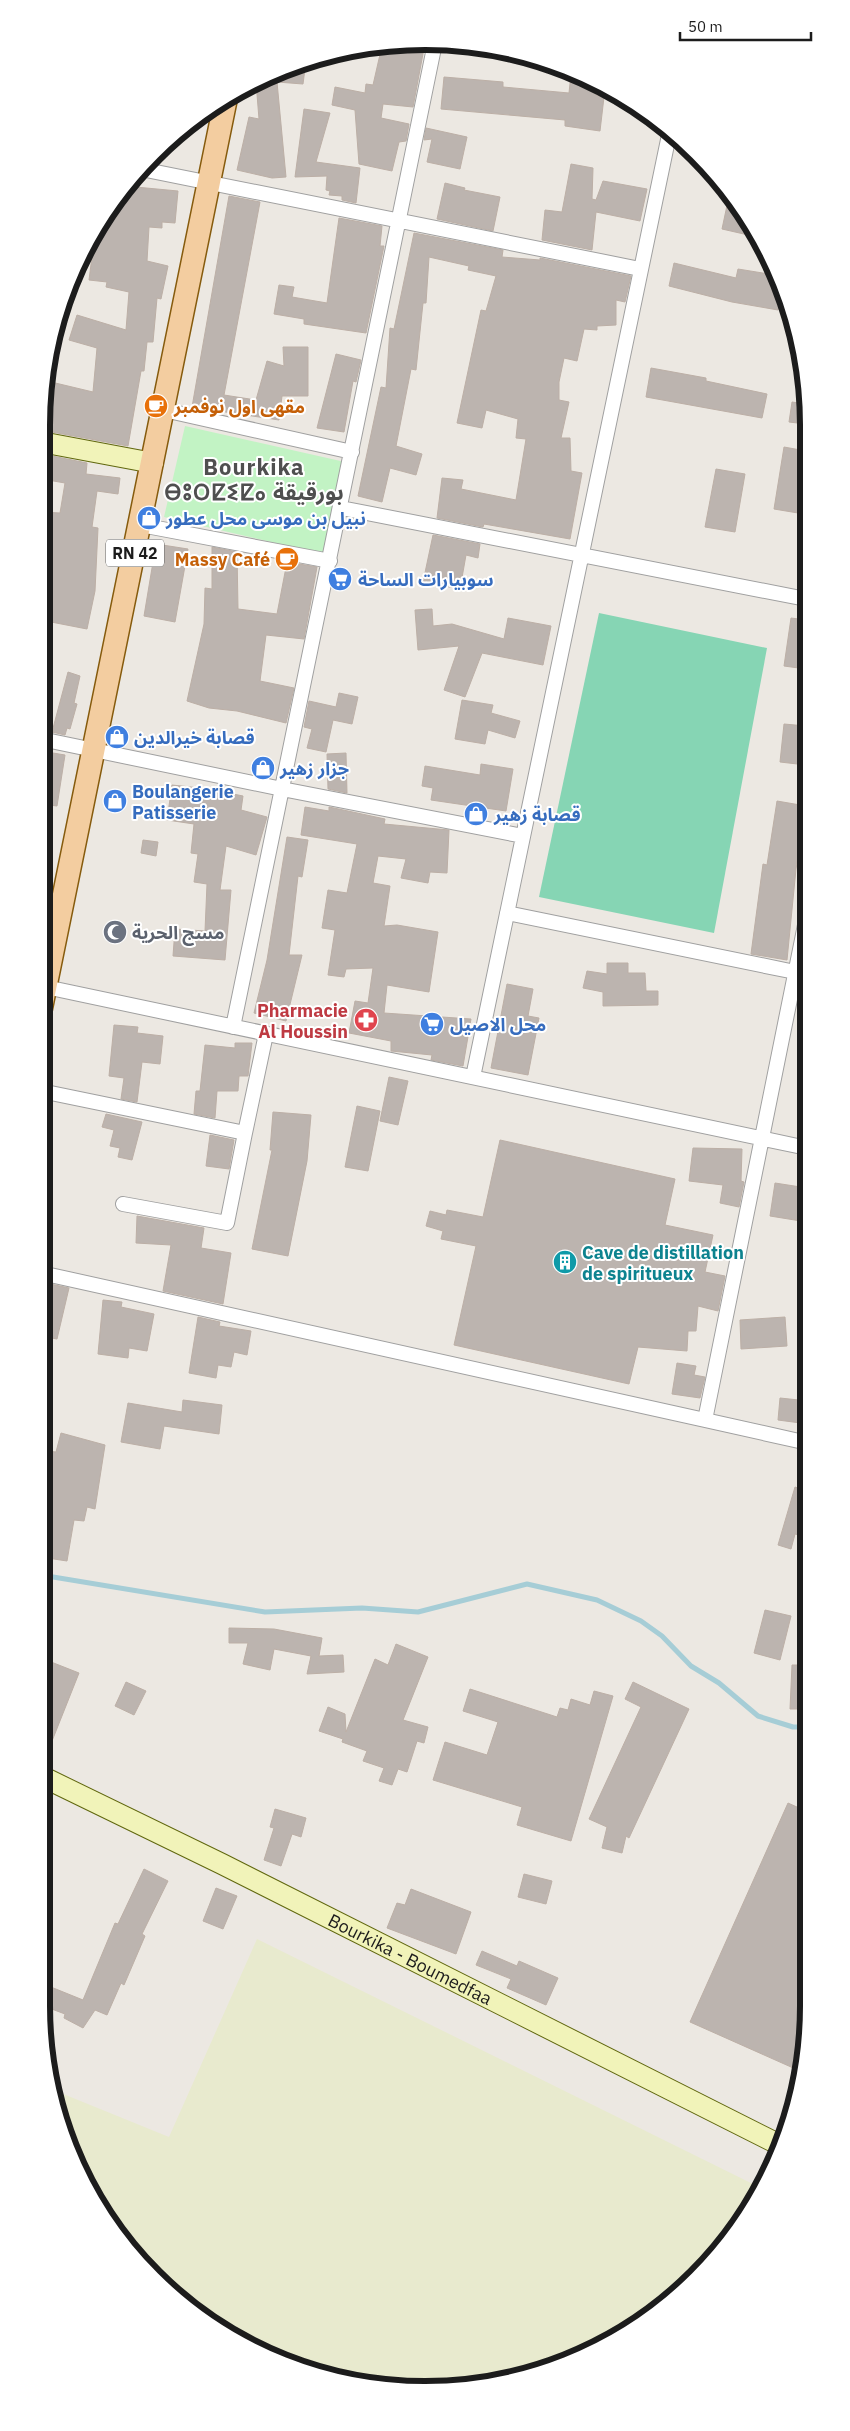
<svg xmlns="http://www.w3.org/2000/svg" width="850" height="2431" font-family="'IBM Plex Sans','Noto Sans Arabic','Noto Sans Tifinagh',sans-serif">
<style>
.farmland{fill:#e8eace}
.park{fill:#c2f3c4}
.pitch{fill:#86d5b4}
.lines{fill:none;stroke-linecap:round;stroke-linejoin:round}
.stream{stroke:#a6cdd6;stroke-width:5}
.building{fill:#bcb4af;stroke:#bcafa6}
.street-casing{stroke:#a0a0a0;stroke-width:16}
.secondary-casing{stroke:#60670e;stroke-width:22}
.primary-casing{stroke:#865b0d;stroke-width:25}
.street{stroke:#fff;stroke-width:14}
.secondary{stroke:#f1f3b9;stroke-width:20}
.primary{stroke:#f3cda0;stroke-width:22}
.labels{text-anchor:middle;dominant-baseline:central;stroke-width:4;stroke-linejoin:round;paint-order:stroke}
.shield{fill:#fff;stroke:#606060;stroke-width:1}
.shield-label{font-size:16px;font-weight:bold;fill:#1c1c1c}
.food-label{font-size:18px;font-weight:bold;fill:#c56008;stroke:#fff;text-anchor:start}
.shop-label{font-size:18px;font-weight:bold;fill:#366cbe;stroke:#fff;text-anchor:start}
.worship-label{font-size:18px;font-weight:bold;fill:#5b616d;stroke:#fff;text-anchor:start}
.health-label{font-size:18px;font-weight:bold;fill:#be3a42;stroke:#fff;text-anchor:end}
.culture-label{font-size:18px;font-weight:bold;fill:#0d838f;stroke:#fff;text-anchor:start}
.street-label{font-size:18px;fill:#1c1c1c;stroke:#fff}
.district-label{font-size:22px;font-weight:bold;letter-spacing:1px;fill:#4f4f4f;stroke:#fff}
.rim{fill:none;stroke:#1c1c1c;stroke-width:6}
</style>
<rect width="100%" height="100%" fill="#ece8e2"/>
<path class="farmland" d="M257,1939L759,2187L744,2219L697,2277L638,2325L524,2377L450,2389L375,2386L255,2350L192,2311L137,2259L70,2153L51,2089L169,2137Z"/>
<path class="park" d="M185,426L345,462L327,555L164,517Z"/>
<path class="pitch" d="M599,613L767,648L714,933L539,897Z"/>
<g class="lines">
<path class="stream" d="M41,1575L265,1612L362,1608L418,1612L527,1584L597,1600L641,1621L662,1636L691,1666L719,1683L758,1716L793,1727H808"/>
</g>
<path class="building" d="M425,43L413,107L383,104L381,118L409,124L406,141L399,142L392,171L359,164L355,110L332,105L335,87L365,93L366,84L373,85L381,50L389,51L391,44Z
M306,61L303,84L277,82L286,177L272,178L237,170L249,117L259,119L256,82Z
M571,74L597,85L596,95L604,97L600,131L565,126V120L441,109L444,77L503,82V87L569,93Z
M304,109L330,113L316,162L360,168L356,203L342,200V196L329,195L330,191L326,190L327,176L295,177Z
M426,128L467,137L460,169L427,162L432,139L424,140Z
M571,164L593,168L592,199L596,200L603,181L647,189L640,221L596,212L592,250L542,240L545,210L562,212Z
M445,183L465,188L464,190L500,197L493,231L437,219Z
M125,186L178,191L175,223L162,222V228L149,227L147,261L168,266L161,299L157,298L153,342H147L144,371H141L128,446L41,430L47,381L93,392L97,348L69,340L77,315L126,330L129,292L106,287L107,282L89,280L95,233Z
M229,196L260,202L224,395L256,400L267,361L284,366L283,347H308V396H282L279,420L192,407Z
M729,196L757,237L722,229Z
M339,218L382,226L380,246H384L366,333L304,324V319L274,314L279,285L294,287L292,297L327,303Z
M414,233L503,250L502,257L540,260V258L631,276L625,302L616,300V325L597,326V330L584,329L577,361L564,358L559,382V400L569,402L561,438H570L571,471L582,473L570,539L484,524L483,527L437,518L442,478L463,480L461,489L516,500L526,439L516,438L518,419L486,410L482,428L457,423L481,310L486,311L496,276L468,270L469,266L429,257L426,303H423L416,370L411,369L396,446L422,454L416,475L390,468L382,502L358,496L381,387L386,388L390,328L394,329Z
M674,263L736,278L738,269L775,275L781,293L778,310L732,302L669,286Z
M336,354L361,360L356,382L353,381L344,432L317,428Z
M651,368L706,378V381L767,394L762,418L646,397Z
M792,402L805,404L806,424L789,422Z
M784,447L806,451V500L800,499L798,513L774,509Z
M47,455L87,463L86,474L120,478L118,494L97,491L92,527L98,528L95,591L87,629L46,621L47,619L41,618V512L60,513L65,483L42,479Z
M716,469L745,474L735,532L705,527Z
M433,535L480,544L478,558L466,555L460,589L423,582Z
M156,544L188,549L175,622L144,616Z
M212,547L237,552L238,609L277,614L287,562L317,567L304,639L266,635L260,681L294,688L286,723L237,711L209,708L187,701L204,624L205,588L212,589Z
M432,609L433,626L452,624L504,639L508,618L551,626L543,665L482,653L465,697L444,690L459,646L418,650L415,610Z
M791,618L806,620V669L784,666Z
M68,672L80,676L74,703L77,704L70,729L67,728L65,735L52,732Z
M339,693L358,697L352,724L333,720L326,752L307,748L312,729L304,727L309,701L336,707Z
M462,700L493,705L491,713L520,721L515,738L488,730L485,744L455,739Z
M784,724L806,726V765L780,762Z
M47,752L65,755L57,806L41,804V765L44,766Z
M346,753L347,793L328,789L327,754Z
M481,764L513,769L506,811L431,800L433,788L422,786L425,766L480,775Z
M172,785L209,789L243,796L241,810L267,817L256,855L226,846L220,890H231L225,960L173,956L175,929L205,931L207,884L194,882L198,854L191,853L194,824L167,820Z
M777,801L806,806V821H804L796,869L787,960L751,954L763,864L767,865Z
M305,807L329,811V807L348,811L385,819L384,824L449,830L447,873L430,872L428,883L401,878L406,859L378,856L373,883L390,886L384,926L397,925L438,932L429,992L387,985L384,1013L471,1019L463,1066L431,1060L432,1055L391,1051V1041L349,1033L355,1001L368,1003L373,968L346,969L344,977L328,975L335,930L322,928L328,890L347,893L357,844L301,835Z
M287,837L308,840L302,877L298,876L289,955H302L286,1021L254,1013L267,960Z
M143,840L158,842L156,856L141,853Z
M607,963H628V973H645L646,991H658V1005L603,1006V992L583,988L587,971L607,974Z
M507,984L533,989L528,1016L539,1018L528,1075L491,1068Z
M114,1025L138,1027L137,1033L163,1036L160,1064L142,1062L137,1102L121,1099L124,1078L109,1076Z
M235,1043H252L248,1076H239L238,1091H217L215,1118L194,1114L196,1091H200L205,1045L235,1048Z
M389,1077L408,1081L398,1125L380,1121Z
M357,1106L380,1111L368,1171L345,1167Z
M273,1112L311,1115L307,1161L288,1256L252,1249L272,1150H270Z
M106,1114L142,1122L132,1160L118,1157L120,1148L110,1146L114,1130L102,1127Z
M210,1135L234,1140L229,1169L206,1166Z
M500,1140L675,1179L665,1225L713,1235L705,1272L725,1276L718,1311L698,1306L696,1331H688L687,1351L638,1347L629,1384L454,1345L476,1246L441,1239L443,1231L426,1226L430,1211L446,1215L447,1210L483,1217Z
M693,1148L742,1149L741,1181L744,1182L739,1207L720,1203L723,1185L689,1181Z
M775,1183L807,1188V1222L770,1216Z
M137,1216L204,1228L201,1248L231,1253L223,1304L163,1291L171,1245L136,1243Z
M41,1282L69,1288L57,1339L41,1336Z
M103,1300L122,1302L121,1307L154,1314L147,1351L129,1348L128,1358L98,1354Z
M198,1317L220,1322L219,1326L251,1331L247,1355L234,1352L231,1367L218,1365L216,1378L189,1373Z
M785,1317L787,1346L741,1349L740,1320Z
M677,1363L696,1366L694,1375L705,1377L700,1398L672,1394Z
M780,1398L808,1401V1424L778,1420Z
M183,1400L222,1405L219,1434L164,1426L160,1449L121,1442L128,1403L182,1412Z
M61,1433L105,1445L95,1509L87,1507L84,1521L74,1520L67,1561L41,1557V1479L46,1451L56,1452Z
M795,1487L806,1491L799,1518L808,1520V1537L795,1534L791,1549L778,1545Z
M765,1610L791,1616L780,1660L754,1653Z
M229,1628L274,1629L322,1638L319,1656L343,1655L344,1672L307,1674L311,1656L274,1649L270,1670L243,1664L248,1643H229Z
M396,1644L428,1657L403,1720L428,1727L424,1743L417,1741L407,1772L398,1769L392,1785L379,1781L384,1768L363,1761L367,1751L342,1742L343,1739L319,1731L328,1707L345,1714L346,1732L375,1659L388,1665Z
M41,1658L79,1673L52,1741L41,1737Z
M792,1665H808V1709H790Z
M126,1682L146,1691L134,1715L115,1706Z
M633,1682L689,1709L629,1838L626,1836L622,1853L602,1848L607,1827L589,1819L641,1707L625,1699Z
M470,1689L557,1717L560,1708L568,1710L571,1699L590,1705L594,1691L613,1696L571,1841L517,1825L522,1807L433,1780L445,1742L487,1755L498,1722L463,1711Z
M788,1803L808,1812L809,2006L800,2071L690,2022Z
M275,1809L306,1818L301,1837L292,1834L281,1866L264,1860L274,1828L270,1827Z
M144,1869L168,1881L142,1934L145,1936L124,1985L121,1983L107,2015L95,2010L83,2028L64,2018L65,2014L41,2005V1983L83,2000L115,1923L118,1924Z
M524,1874L552,1881L546,1904L518,1897Z
M216,1888L237,1896L223,1929L203,1921Z
M411,1889L471,1912L456,1954L387,1928L397,1903L405,1905Z
M482,1951L517,1966L519,1961L558,1978L546,2005L507,1988L511,1979L476,1965Z"/>
<g class="lines">
<g class="street-casing">
<path id="street" d="M141,169L640,269
M164,410L352,452
M341,508L806,599
M141,525L330,561
M41,739L282,789L523,836
M507,913L795,972
M41,986L807,1148
M233,1027L435,43
M473,1077L669,135
M41,1091L245,1133L266,1034
M123,1204L227,1223L245,1133
M41,1273L705,1420L807,915
M705,1420L808,1443"/>
</g>
<g class="secondary-casing">
<g id="secondary">
<path d="M41,442L153,463"/>
<path id="s1" d="M41,1776L222,1864L778,2144"/>
</g>
</g>
<g class="primary-casing">
<path id="primary" d="M41,1008L226,98"/>
</g>
<use href="#street" class="street"/>
<use href="#secondary" class="secondary"/>
<use href="#primary" class="primary"/>
</g>
<defs>
<g id="cafe-disc" transform="scale(1.25)"><circle r="9.5" fill="#e8710a" stroke="#fff"/><path d="M-5.5-4.5H6V0H3Q3 3.5 0 3.5H-2.5Q-5.5 3.5-5.5 0ZM3-3.2v2h1.7v-2ZM-6 4.5H4V6H-6Z" fill="#fff"/></g>
<g id="shop-disc" transform="scale(1.25)"><circle r="9.5" fill="#3f7fe0" stroke="#fff"/><path d="M-5-2.5h2.3a2.7 3.5 0 0 1 5.4 0H5L5.5 6h-11ZM-1.5-2.5h3a1.5 2.3 0 0 0-3 0Z" fill="#fff"/></g>
<g id="supermarket-disc" transform="scale(1.25)"><circle r="9.5" fill="#3f7fe0" stroke="#fff"/><path d="M-6-5.5h2.5l.6 2H6L4.5 2H-2.5L-4.4-4H-6ZM-1.5 3.2a1.3 1.3 0 1 0 .1 0ZM3 3.2a1.3 1.3 0 1 0 .1 0Z" fill="#fff"/></g>
<g id="mosque-disc" transform="scale(1.25)"><circle r="9.5" fill="#6b7280" stroke="#fff"/><path d="M3.5-4.9A6 6 0 1 0 3.5 4.9A5 5 0 1 1 3.5-4.9Z" fill="#fff"/></g>
<g id="pharmacy-disc" transform="scale(1.25)"><circle r="9.5" fill="#e0444e" stroke="#fff"/><path d="M-2-6h4v4h4v4h-4v4h-4v-4h-4v-4h4Z" fill="#fff"/></g>
<g id="building-disc" transform="scale(1.25)"><circle r="9.5" fill="#0f9aa8" stroke="#fff"/><path d="M-4-6H4V6H1V3H-1V6H-4ZM-2.5-4.3h1.7v1.8h-1.7ZM.8-4.3h1.7v1.8H.8ZM-2.5-1h1.7V.8h-1.7ZM.8-1h1.7V.8H.8Z" fill="#fff"/></g>
</defs>
<g fill-rule="evenodd">
<use href="#cafe-disc" x="156" y="406"/>
<use href="#shop-disc" x="149" y="518"/>
<use href="#cafe-disc" x="287" y="559"/>
<use href="#supermarket-disc" x="340" y="579"/>
<use href="#shop-disc" x="117" y="737"/>
<use href="#shop-disc" x="263" y="768"/>
<use href="#shop-disc" x="115" y="801"/>
<use href="#shop-disc" x="476" y="814"/>
<use href="#mosque-disc" x="115" y="932"/>
<use href="#pharmacy-disc" x="366" y="1020"/>
<use href="#supermarket-disc" x="432" y="1024"/>
<use href="#building-disc" x="565" y="1262"/>
</g>
<g class="labels">
<rect class="shield" x="106" y="539.5" width="58" height="27" rx="4"/>
<g class="shield-label">
<text x="135" y="553">RN 42</text>
</g>
<g class="food-label">
<text x="174" y="406">مقهى اول نوفمبر</text>
<text x="270" y="559" text-anchor="end">Massy Café</text>
</g>
<g class="shop-label">
<text x="166" y="518">نبيل بن موسى محل عطور</text>
<text x="358" y="579">سوبيارات الساحة</text>
<text x="134" y="737">قصابة خيرالدين</text>
<text x="280" y="768">جزار زهير</text>
<text x="132" y="791">Boulangerie<tspan x="132" dy="21">Patisserie</tspan></text>
<text x="494" y="814">قصابة زهير</text>
<text x="450" y="1024">محل الاصيل</text>
</g>
<g class="worship-label">
<text x="132" y="932">مسج الحرية</text>
</g>
<g class="health-label">
<text x="348" y="1010">Pharmacie<tspan x="348" dy="21">Al Houssin</tspan></text>
</g>
<g class="culture-label">
<text x="582" y="1252">Cave de distillation<tspan x="582" dy="21">de spiritueux</tspan></text>
</g>
<g class="street-label">
<text stroke="none"><textPath href="#s1" startOffset="412">Bourkika - Boumedfaa</textPath></text>
</g>
<g class="district-label">
<text x="254" y="466">Bourkika<tspan x="254" dy="25">ⴱⵓⵔⵇⵉⵇⴰ بورقيقة</tspan></text>
</g>
</g>
<path d="M0 0H850V2431H0ZM425 50H425A375 375 0 0 1 800 425V2006A375 375 0 0 1 425 2381H425A375 375 0 0 1 50 2006V425A375 375 0 0 1 425 50Z" fill="#fff" fill-rule="evenodd"/>
<path class="rim" d="M425 50H425A375 375 0 0 1 800 425V2006A375 375 0 0 1 425 2381H425A375 375 0 0 1 50 2006V425A375 375 0 0 1 425 50Z"/>
<path d="M680 32v8h131v-8" fill="none" stroke="#1c1c1c" stroke-width="2.5"/>
<text x="688" y="32" font-size="15" fill="#1c1c1c" stroke="#ffffff" stroke-width="4" paint-order="stroke">50 m</text>
</svg>
